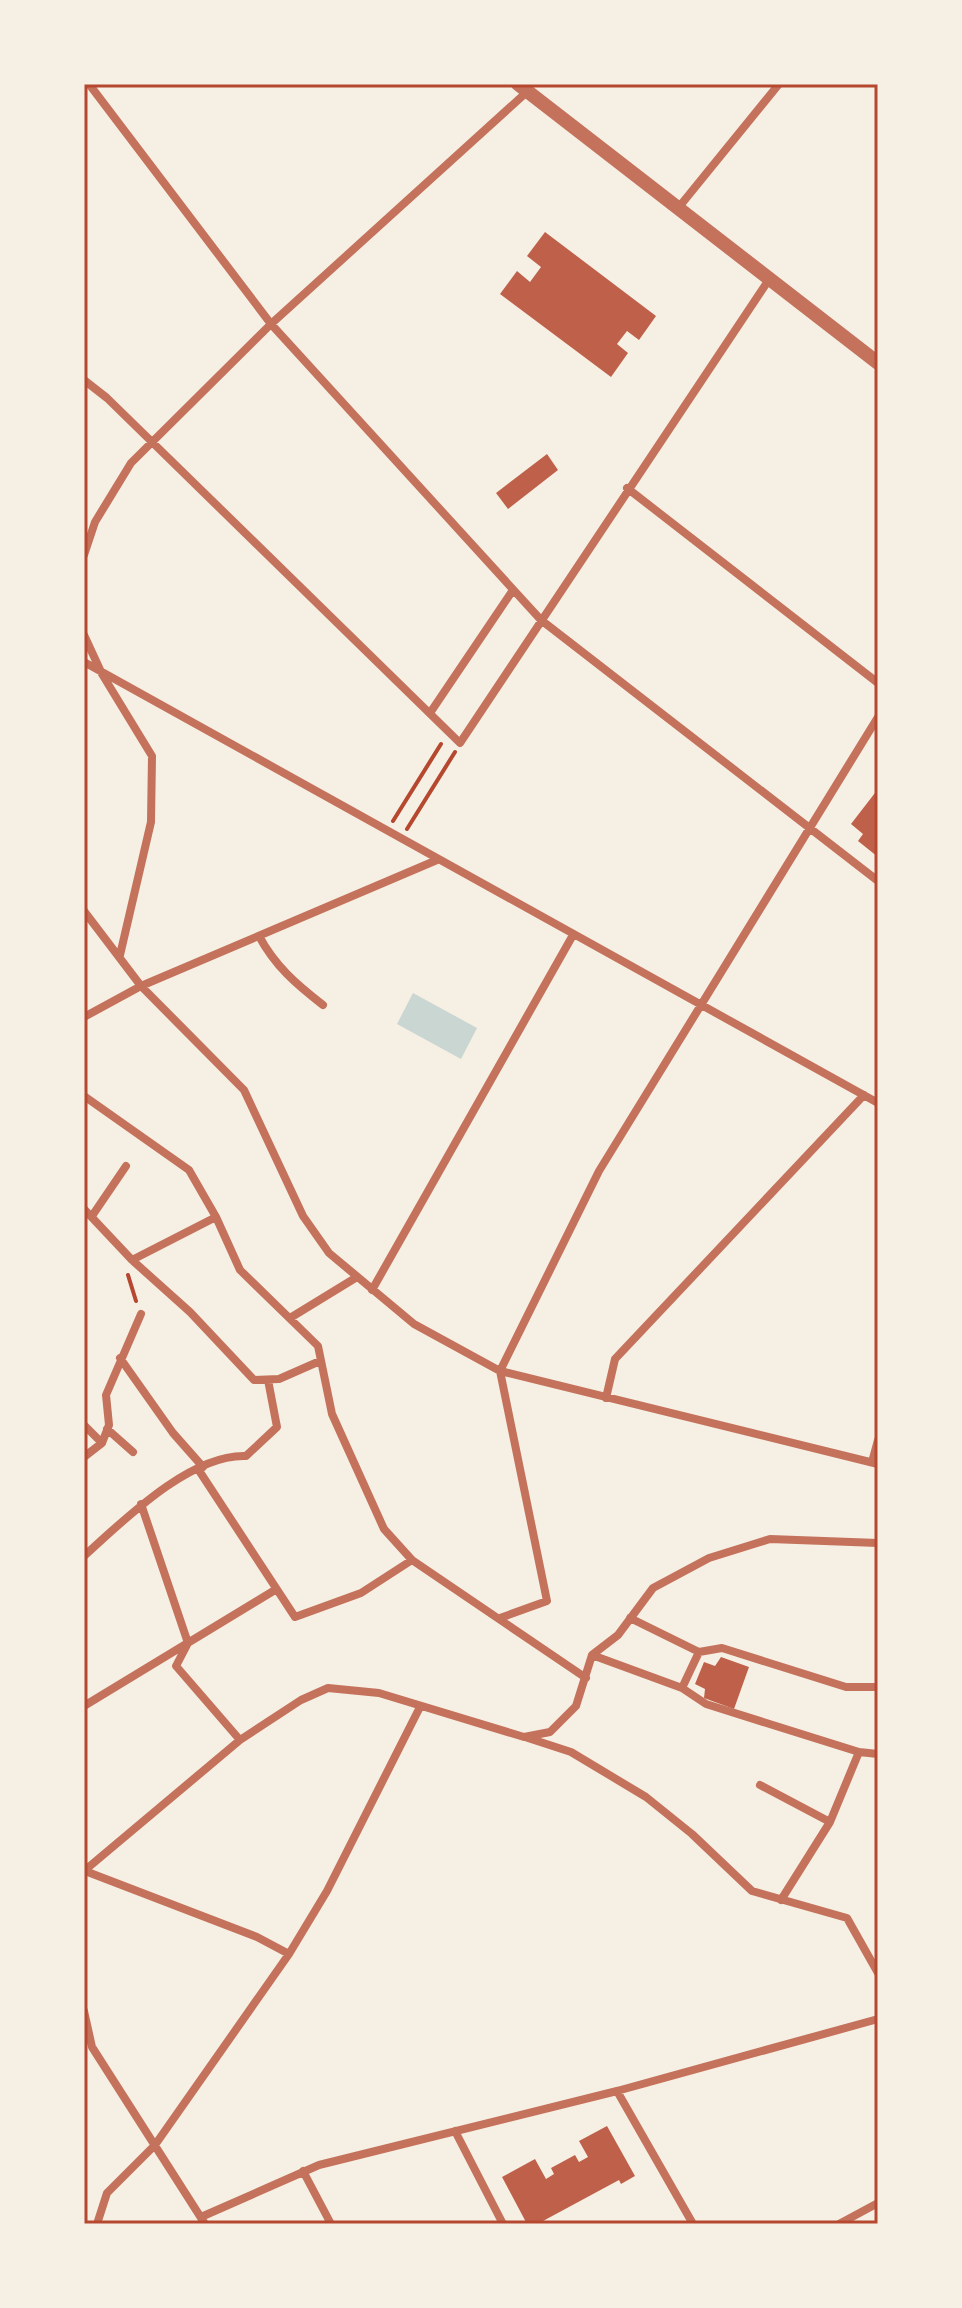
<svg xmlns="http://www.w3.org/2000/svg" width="962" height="2308" font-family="Roboto,sans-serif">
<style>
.water{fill:#c9d6d2}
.building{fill:#bf614a}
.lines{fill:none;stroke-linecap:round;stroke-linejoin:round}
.path{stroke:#b5482f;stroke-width:4}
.minor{stroke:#c5725c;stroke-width:8}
.tertiary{stroke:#c5725c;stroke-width:14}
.neatline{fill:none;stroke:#b5482f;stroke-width:3}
</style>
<rect width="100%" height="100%" fill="#f6efe4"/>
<path class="water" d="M413,993L477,1028L461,1059L397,1024Z"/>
<path class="building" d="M545,232L656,316L639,340L627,331L617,344L628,353L611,377L500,294L517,271L530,282L541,267L527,256Z
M547,454L558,470L508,509L496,493Z
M878,789V857L858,841L863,834L851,824Z
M721,1657L749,1667L734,1709L704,1698L705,1689L695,1684L704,1662L715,1666Z
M607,2126L635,2176L621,2184L619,2180L543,2221L545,2224H527L502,2177L535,2159L546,2179L554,2174L551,2168L575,2155L579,2162L588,2157L579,2141Z"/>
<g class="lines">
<path class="path" d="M393,821L441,744
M407,829L455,752
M128,1275L136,1301"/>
<path class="minor" d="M89,84L271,324L541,620L878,881
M679,207L779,84
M84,380L107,398L460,743L770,278
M627,488L878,683
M84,555L95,522L131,463L271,324L529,90
M84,635L102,674L152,756L151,822L120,955
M84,662L878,1103
M430,713L513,590
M84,911L141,986L244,1090L303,1216L329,1253L414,1324L500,1371L878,1464
M259,936C275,966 296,984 323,1005
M84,1017L141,986L437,860
M84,1096L189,1170L216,1217L240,1270L318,1346L332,1414L384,1529L412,1560L586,1678
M84,1209L132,1260L190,1312L254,1380L279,1379L320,1361
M92,1216L126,1166
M132,1260L216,1217
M372,1290L573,935
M290,1318L357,1277
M120,1358L173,1433L203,1467
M500,1371L599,1171L878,717
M500,1371L547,1601L500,1618
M606,1398L615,1359L864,1095
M84,1425L102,1443
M107,1429L133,1452
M84,1457L102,1443L109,1425L106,1395L141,1314
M872,1462L878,1440
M198,1469L295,1617L361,1593L412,1560
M141,1504L188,1643L176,1666L240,1740
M84,1556C124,1520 190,1454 246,1456L277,1427L268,1380
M699,1652L722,1648L846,1687H878
M592,1655L682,1688L699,1652L630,1618
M682,1688L706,1704L859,1752L878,1754
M84,1706L275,1590
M528,1738L571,1752L646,1797L692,1834L752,1891L847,1918L878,1973
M760,1785L830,1822
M84,1871L240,1740L301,1700L328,1688L379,1693L524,1737L550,1732L576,1706L592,1655L618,1635L653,1588L709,1558L770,1539L878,1543
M85,1871L257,1937L289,1954
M781,1900L830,1822L859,1752
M84,2011L92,2047L205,2224
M617,2091L693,2224
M455,2131L503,2224
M303,2171L331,2224
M201,2217L319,2165L617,2091L878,2019
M97,2224L107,2193L155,2145L289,1954L327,1891L420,1707
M839,2224L878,2203"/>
<path class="tertiary" d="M518,84L878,363"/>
</g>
<rect width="962" height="2308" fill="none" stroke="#f6efe4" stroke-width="172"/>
<rect x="86" y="86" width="790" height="2136" class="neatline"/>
</svg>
